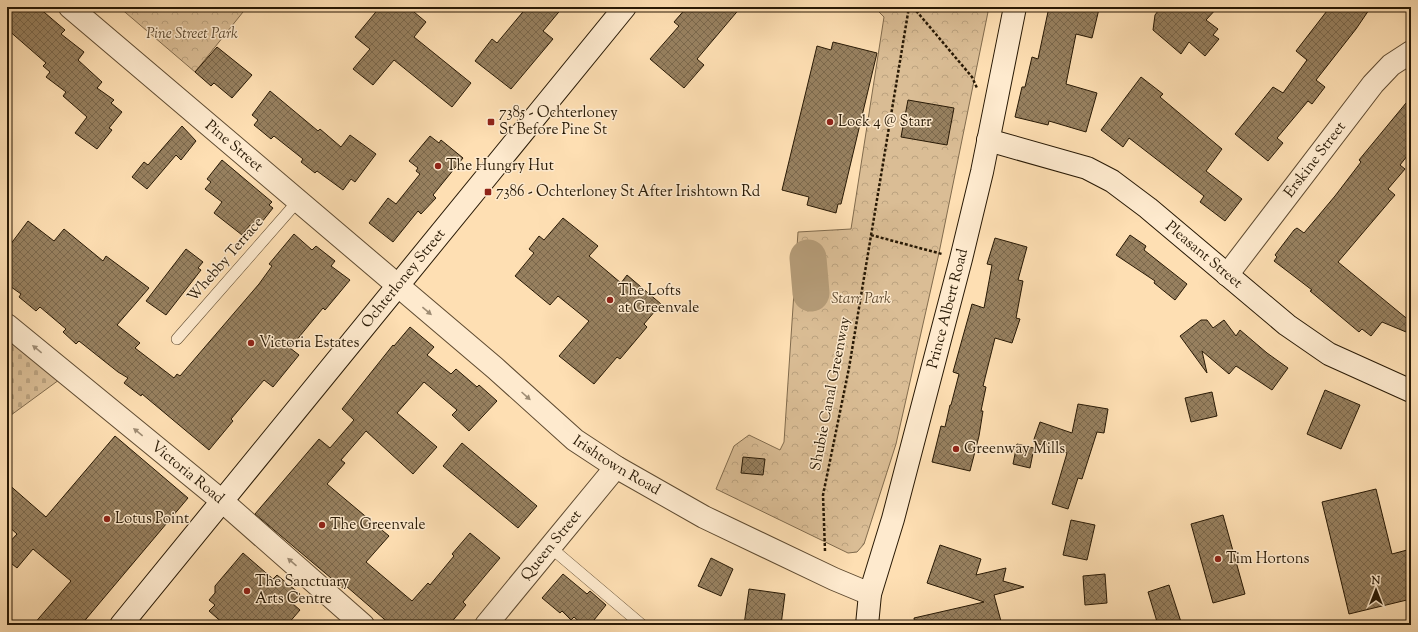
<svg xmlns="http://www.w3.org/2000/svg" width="1418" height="632" font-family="'Sorts Mill Goudy',serif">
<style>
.forest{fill:url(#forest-crowns);stroke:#816b4d}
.cemetery{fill:url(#cemetery-stones);stroke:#816b4d}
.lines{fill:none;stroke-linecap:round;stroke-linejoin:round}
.river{stroke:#b59c78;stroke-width:37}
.building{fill:url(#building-cross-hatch);stroke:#281905}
.lane-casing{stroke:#5e4a30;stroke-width:12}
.street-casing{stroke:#5e4a30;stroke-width:24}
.secondary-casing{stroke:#281905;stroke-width:24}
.path{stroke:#281905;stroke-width:2.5;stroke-dasharray:3 2;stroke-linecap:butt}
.lane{stroke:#feeace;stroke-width:11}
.street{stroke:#feeace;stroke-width:22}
.secondary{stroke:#feeace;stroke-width:22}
.oneway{fill:#9e8c74}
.poi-dot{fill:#8f2418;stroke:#feeace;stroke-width:1.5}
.labels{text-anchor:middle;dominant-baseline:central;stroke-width:3;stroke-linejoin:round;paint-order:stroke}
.park-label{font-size:15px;font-style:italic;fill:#5d4a30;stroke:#feeace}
.poi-label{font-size:15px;fill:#281905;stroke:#feeace;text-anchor:start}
.street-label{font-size:15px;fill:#281905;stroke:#feeace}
</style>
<defs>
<pattern id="forest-crowns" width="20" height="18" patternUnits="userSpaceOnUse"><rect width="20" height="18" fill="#dabd95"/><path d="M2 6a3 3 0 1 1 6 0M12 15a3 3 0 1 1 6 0" fill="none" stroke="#bba27f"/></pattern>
<pattern id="cemetery-stones" width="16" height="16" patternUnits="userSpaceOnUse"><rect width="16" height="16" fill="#dabd95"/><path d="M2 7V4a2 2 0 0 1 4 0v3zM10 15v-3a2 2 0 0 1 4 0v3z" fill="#bba27f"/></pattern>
<pattern id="building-cross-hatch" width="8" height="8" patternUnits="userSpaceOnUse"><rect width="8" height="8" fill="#97805f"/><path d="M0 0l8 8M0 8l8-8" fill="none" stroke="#7b684c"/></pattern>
</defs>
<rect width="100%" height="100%" fill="#fedfb3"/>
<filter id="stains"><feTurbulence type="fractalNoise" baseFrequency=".005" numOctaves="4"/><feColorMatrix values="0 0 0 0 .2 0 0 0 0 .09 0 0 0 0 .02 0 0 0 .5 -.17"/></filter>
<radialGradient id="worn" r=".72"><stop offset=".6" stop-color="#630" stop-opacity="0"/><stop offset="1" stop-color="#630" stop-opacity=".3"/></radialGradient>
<path class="forest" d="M119,7H247L195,72Z
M874,7H989L939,253L896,444L864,544L857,552L848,553L716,489L734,446L749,435L780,450L784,442L798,232L851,229L884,17Z"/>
<path class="cemetery" d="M7,332L63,377L7,418Z"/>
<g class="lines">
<path class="river" d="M808,258L811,293"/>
</g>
<path class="building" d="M7,7H38L65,30L61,34L84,52L78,60L102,82L97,88L114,100L111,103L122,112L109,128L112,130L97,149L75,133L87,117L63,96L66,92L46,77L50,72L43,66L46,63L7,29Z
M380,7H408L426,22L414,37L471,83L452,107L394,60L373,85L353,69L370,49L355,37Z
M527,7H563L543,31L553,39L511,89L475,61L492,39L497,43Z
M687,7H741L697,59L704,65L684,88L650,59L679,26L674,22Z
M1049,7H1091L1099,9L1092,38L1076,34L1066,84L1097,93L1086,132L1049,121L1048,125L1015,117L1022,87H1025L1032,57L1038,59Z
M1161,7H1218L1206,20L1218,29L1213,35L1219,39L1205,56L1189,42L1181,54L1153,30L1155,15Z
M1330,7H1371L1356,29L1316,80L1325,87L1312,104L1308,101L1277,138L1283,143L1268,161L1235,134L1273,87L1283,93L1307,60L1296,51Z
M833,42L877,53L841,204H838L836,213L807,205L809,197L782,190L817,46L831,50Z
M217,47L252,75L232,98L214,83L211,86L195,72Z
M1141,77L1163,94L1160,97L1222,149L1206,171L1242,199L1225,221L1200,202L1204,196L1129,138L1123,147L1101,130Z
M270,91L318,131L320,129L341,147L350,135L376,154L355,182L351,179L343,190L317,171L315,173L301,162L303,159L274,136L271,139L254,125L258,120L252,115Z
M1411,97V151L1400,165L1405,169L1388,189L1395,195L1338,262L1411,322V334L1382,322L1371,336L1362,329L1359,332L1310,291L1312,290L1274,261L1277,257L1275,255L1294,230L1297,228L1304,233L1335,196L1361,162L1359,160Z
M908,100L954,108L947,145L901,137Z
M182,126L196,141L181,160L176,155L147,189L132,177L144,162L148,165Z
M430,136L439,143L441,140L463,158L433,195L436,198L421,214L418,211L393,242L369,223L388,198L396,204L420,174L416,171L418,168L409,161Z
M222,160L272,202L269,205L273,208L258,227L255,224L253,227L250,225L242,235L214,213L222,202L205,189L211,182L207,179Z
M563,218L598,246L589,256L621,283L627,275L661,304L644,324L647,327L620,359L617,357L594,384L559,356L589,321L558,296L550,305L515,276L534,253L529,249L539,236L544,240Z
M28,221L54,241L64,229L103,261L106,256L149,288L117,325L140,343L135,348L174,378L177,374L180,376L259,284L272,266L269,264L294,234L312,250L316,246L335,261L331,266L350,280L325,310L323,308L290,348L299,355L273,387L264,380L231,419L233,421L209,450L142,394L141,396L124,383L128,378L118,372L79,341L76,344L63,332L66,329L40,307L36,311L19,297L21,294L7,284V249Z
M1130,235L1146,246L1144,250L1187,284L1175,300L1154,283L1155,281L1116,255Z
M995,238L1027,247L1018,280L1023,281L1016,318L1020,319L1012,343L995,338L983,386L986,387L981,411H983L979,436L970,471L932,462L941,426L945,427L950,405H951L959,374L953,372L972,304L984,308L992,265L987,264Z
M186,249L203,262L198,268L201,270L166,315L146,301Z
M1201,320H1207L1213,328L1224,320L1236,336L1240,330L1267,353L1288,368L1272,390L1236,366L1229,374L1202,351L1207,373L1180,336Z
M410,327L434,347L427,355L451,374L456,369L477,387L479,385L497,401L469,431L452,415L457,410L424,382L397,413L437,447L413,474L366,431L341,460L345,463L327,484L389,536L366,562L412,601L428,583L430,585L454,556L452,554L470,533L500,558L463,602L466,605L449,625H391L346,586L344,589L255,514L319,439L330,448L354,420L342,409L393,345L394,346Z
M1325,390L1360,405L1341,449L1307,434Z
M1212,392L1217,416L1191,422L1185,398Z
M1078,404L1108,409L1104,433L1097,432L1082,479L1078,478L1068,509L1052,504L1067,453L1033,442L1040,422L1072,433Z
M115,436L188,498L81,625H33L71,581L33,549L17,568L7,560V545L17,534L7,525V483L46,517Z
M462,443L537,506L518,528L443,466Z
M1017,444L1034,448L1030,468L1013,464Z
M743,457L765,459L763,475L741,473Z
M1376,489L1392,554L1411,549V599L1349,614L1322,502Z
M1223,515L1245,594L1213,603L1191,524Z
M1071,520L1095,525L1087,560L1063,555Z
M940,545L981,559L976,575L1006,568L1003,581L1024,587L994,595L1002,625H915L914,618L984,602L927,583Z
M243,553L273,579L277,575L300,594L292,603L300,610L287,625H225L209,611L215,605L209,600L215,593V586Z
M711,558L733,569L721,596L698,586Z
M563,574L587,594L590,591L606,605L590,625H583L574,617L571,620L562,611L560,613L542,598Z
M1105,574L1107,603L1085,605L1083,576Z
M1169,585L1182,625H1158L1148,592Z
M749,589L785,594L781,625H744Z"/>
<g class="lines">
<g class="lane-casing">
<path id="lane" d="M177,339L297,202
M550,547L642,625"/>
</g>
<g class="street-casing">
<g id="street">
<path id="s1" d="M70,7L495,368L575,440L616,467L704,517L834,579L870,594"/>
<path id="s2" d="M1227,275L1373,84L1391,65L1411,52"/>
<path id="s3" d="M7,325L222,501L363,625"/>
<path id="s4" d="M486,625L616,467"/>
</g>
</g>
<g class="secondary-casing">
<g id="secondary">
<path id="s5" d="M988,140L1087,168L1112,181L1148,208L1287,325L1329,354L1411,391"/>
<path id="s6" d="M121,625L625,7"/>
<path id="s7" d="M867,625L870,594L893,519L961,259L982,172L1015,7"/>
</g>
</g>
<path class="path" d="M913,7L972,77L977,88
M871,235L942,254
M825,551L823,495L849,368L909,7"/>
<use href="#lane" class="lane"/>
<use href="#street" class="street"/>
<use href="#secondary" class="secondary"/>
</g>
<defs><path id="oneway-solid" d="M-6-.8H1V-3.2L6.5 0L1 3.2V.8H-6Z"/></defs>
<g class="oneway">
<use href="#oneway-solid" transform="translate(427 311) rotate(40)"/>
<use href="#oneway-solid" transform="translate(37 349) rotate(-141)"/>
<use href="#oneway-solid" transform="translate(526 396) rotate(42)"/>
<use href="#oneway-solid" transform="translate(138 432) rotate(-141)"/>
<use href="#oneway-solid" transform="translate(292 562) rotate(-139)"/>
</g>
<g class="poi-dot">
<rect x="487" y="118" width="8" height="8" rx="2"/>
<circle cx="830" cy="122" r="4"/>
<circle cx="438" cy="166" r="4"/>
<rect x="484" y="188" width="8" height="8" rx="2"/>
<circle cx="610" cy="300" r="4"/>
<circle cx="251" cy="343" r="4"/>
<circle cx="956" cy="449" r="4"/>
<circle cx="107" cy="519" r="4"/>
<circle cx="322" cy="525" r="4"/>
<circle cx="1218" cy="559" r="4"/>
<circle cx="247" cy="591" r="4"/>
</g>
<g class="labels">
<g class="park-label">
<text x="192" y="34">Pine Street Park</text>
<text x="861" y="299">Starr Park</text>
</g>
<g class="poi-label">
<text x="499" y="113">7385 - Ochterloney<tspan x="499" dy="17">St Before Pine St</tspan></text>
<text x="838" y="122">Lock 4 @ Starr</text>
<text x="446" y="166">The Hungry Hut</text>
<text x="496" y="192">7386 - Ochterloney St After Irishtown Rd</text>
<text x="618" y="291">The Lofts<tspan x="618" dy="17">at Greenvale</tspan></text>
<text x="259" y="343">Victoria Estates</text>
<text x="964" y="449">Greenway Mills</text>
<text x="115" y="519">Lotus Point</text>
<text x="330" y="525">The Greenvale</text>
<text x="1226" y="559">Tim Hortons</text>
<text x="255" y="582">The Sanctuary<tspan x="255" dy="17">Arts Centre</tspan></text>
</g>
<g class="street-label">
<text stroke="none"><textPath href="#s1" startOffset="215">Pine Street</textPath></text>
<text stroke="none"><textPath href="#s2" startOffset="145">Erskine Street</textPath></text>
<text stroke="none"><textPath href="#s5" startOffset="249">Pleasant Street</textPath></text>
<text transform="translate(226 260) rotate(-49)">Whebby Terrace</text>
<text stroke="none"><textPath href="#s6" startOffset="447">Ochterloney Street</textPath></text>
<text stroke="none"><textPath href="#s7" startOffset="327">Prince Albert Road</textPath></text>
<text transform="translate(831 394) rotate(-79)">Shubie Canal Greenway</text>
<text stroke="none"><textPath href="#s1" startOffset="714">Irishtown Road</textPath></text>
<text stroke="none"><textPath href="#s3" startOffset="233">Victoria Road</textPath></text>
<text stroke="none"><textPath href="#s4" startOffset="103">Queen Street</textPath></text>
</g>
</g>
<rect width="1418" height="632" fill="none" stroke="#fedfb3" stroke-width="24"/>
<rect x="8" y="8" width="1402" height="616" fill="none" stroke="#281905" stroke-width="2"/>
<rect x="12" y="12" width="1394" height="608" fill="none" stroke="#281905"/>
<g transform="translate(1376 590)" stroke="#feeace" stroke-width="3" paint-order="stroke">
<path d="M0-3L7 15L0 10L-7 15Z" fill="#281905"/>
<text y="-6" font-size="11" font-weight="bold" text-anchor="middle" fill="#281905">N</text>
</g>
<rect width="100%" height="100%" filter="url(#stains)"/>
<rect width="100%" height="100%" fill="url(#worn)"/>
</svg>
